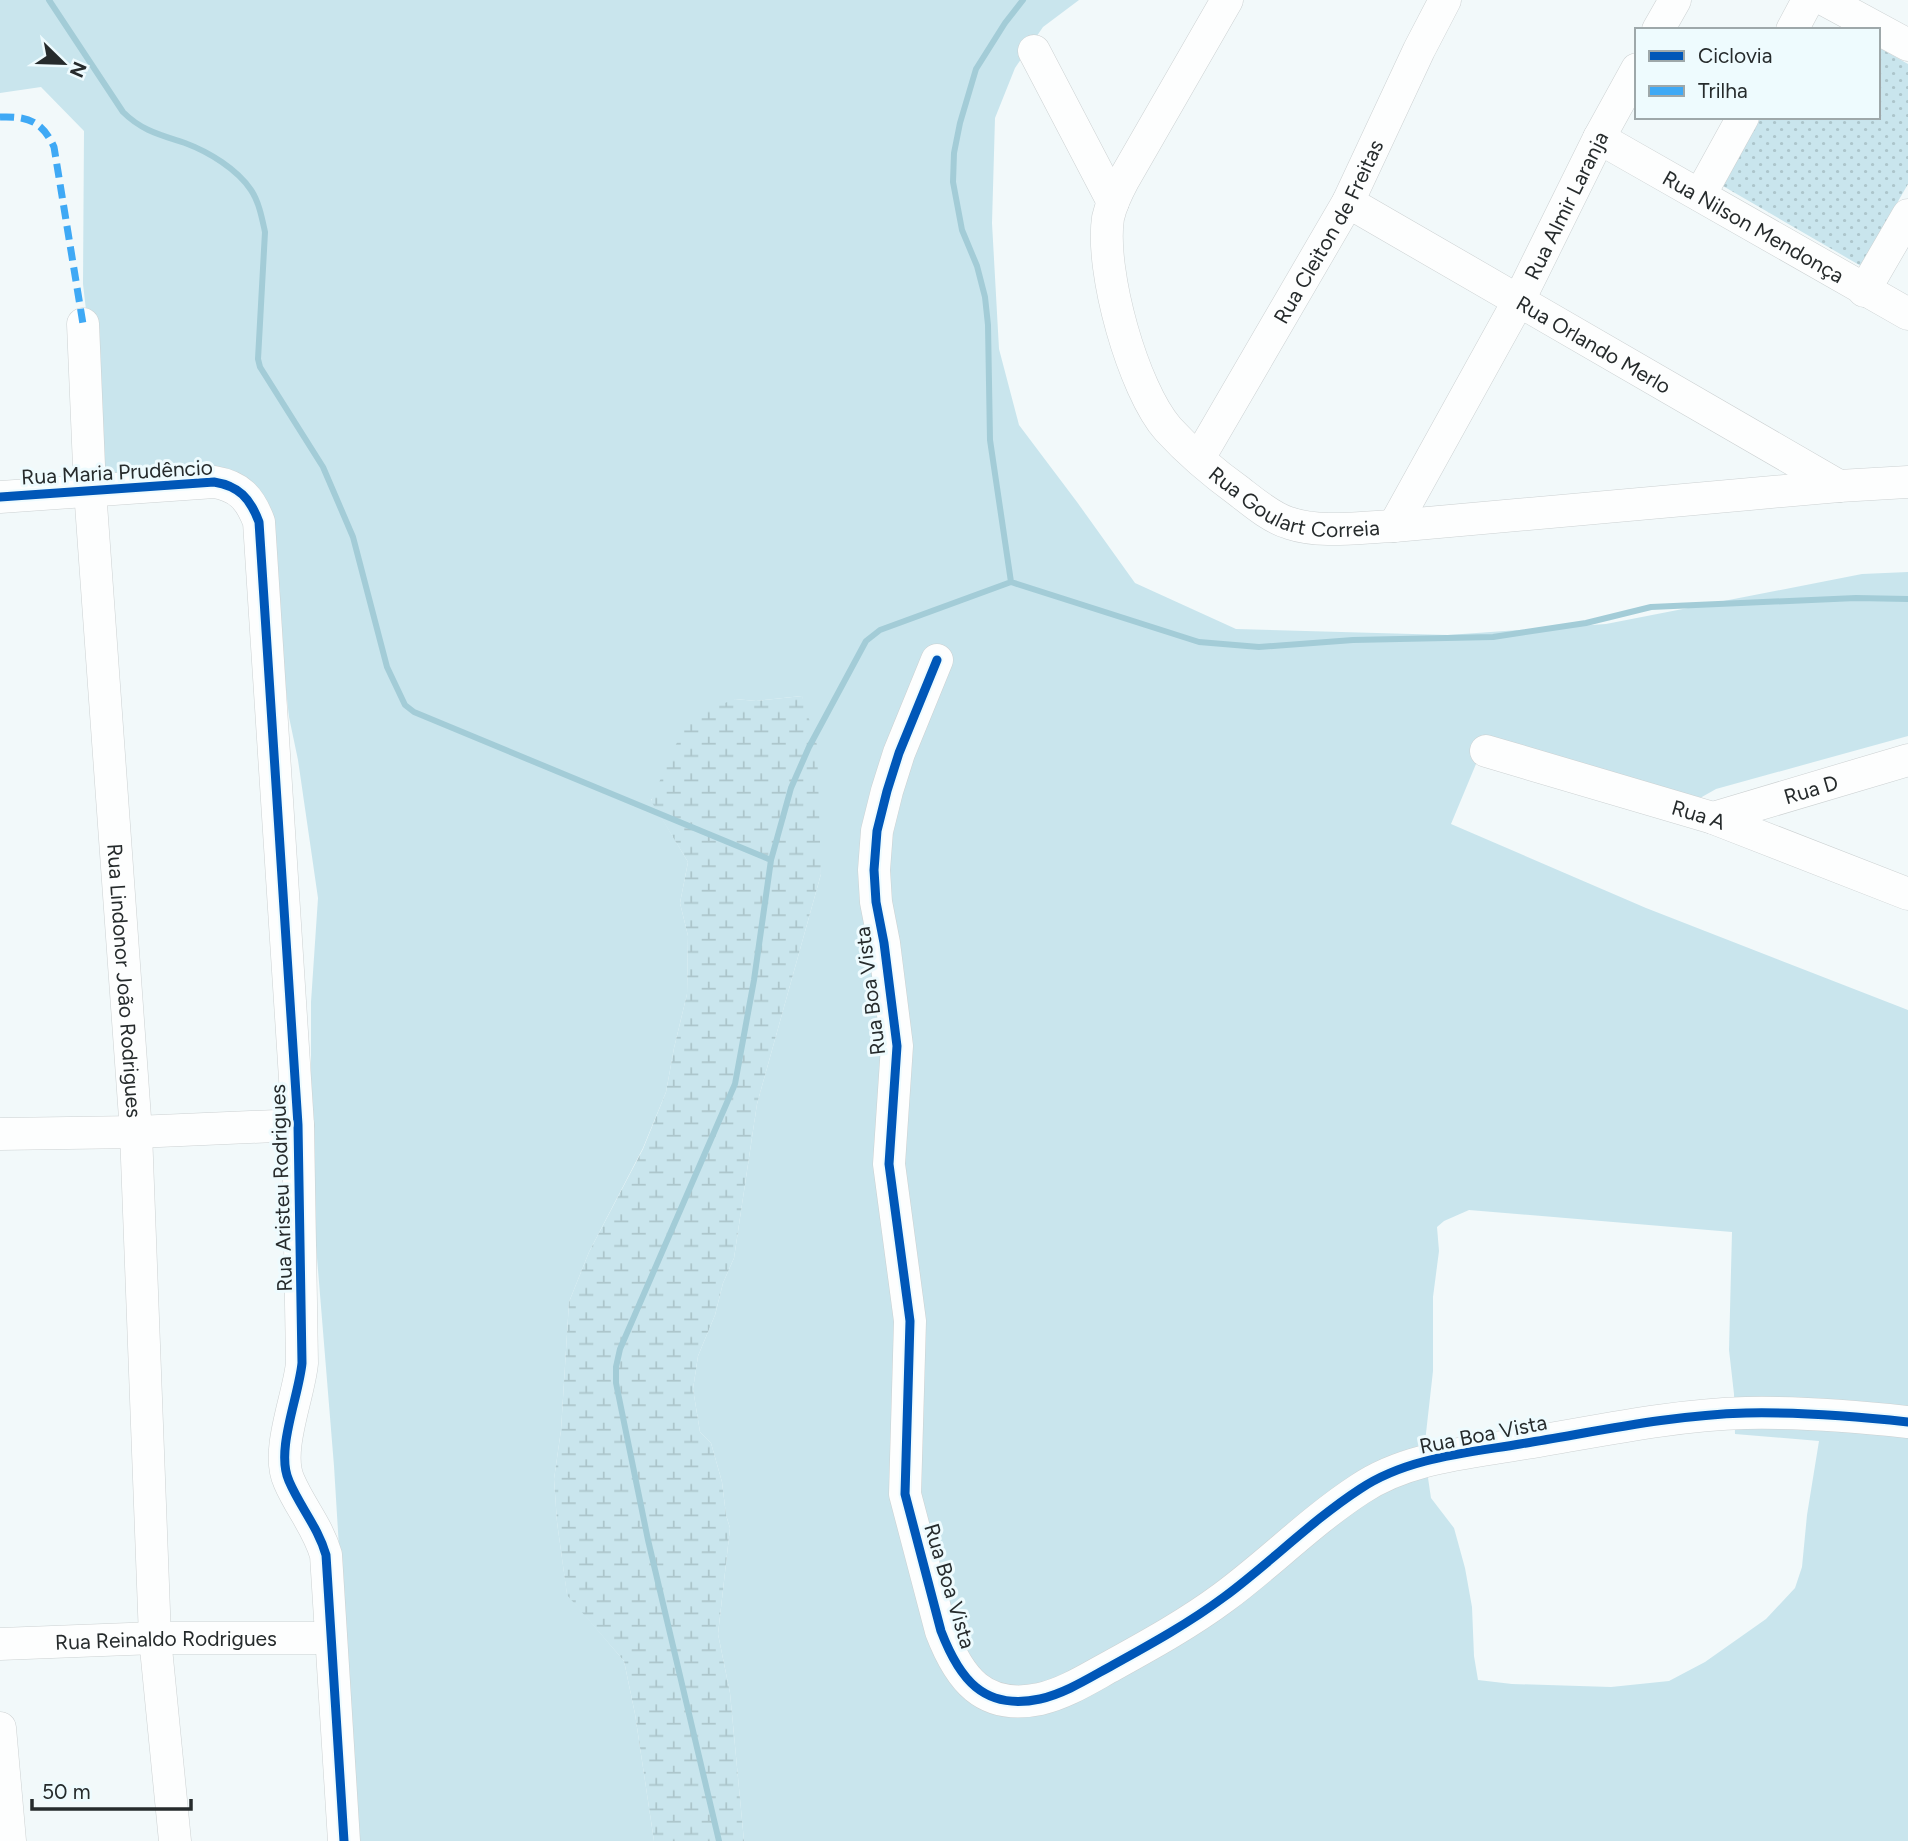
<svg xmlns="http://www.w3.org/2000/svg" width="1908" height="1841" font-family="Figtree,sans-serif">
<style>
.green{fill:#c9e5ed;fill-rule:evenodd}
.wetland{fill:url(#wetland-marsh)}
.park{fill:url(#park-dots)}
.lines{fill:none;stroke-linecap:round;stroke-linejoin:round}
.stream{stroke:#a3ccd7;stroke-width:6}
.minor-casing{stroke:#ccd1d2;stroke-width:33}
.minor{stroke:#fdfefe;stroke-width:32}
.quiet{stroke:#3fa9f5;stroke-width:7;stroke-dasharray:14 7;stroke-linecap:butt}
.cycleway-casing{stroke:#eefbfe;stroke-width:13}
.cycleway{stroke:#0057b8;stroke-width:9}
.labels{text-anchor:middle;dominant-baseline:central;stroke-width:6;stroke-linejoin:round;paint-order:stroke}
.street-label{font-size:21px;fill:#262b2c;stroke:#eefbfe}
</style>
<defs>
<pattern id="wetland-marsh" width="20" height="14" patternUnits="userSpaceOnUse" patternTransform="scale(1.75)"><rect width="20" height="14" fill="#c9e5ed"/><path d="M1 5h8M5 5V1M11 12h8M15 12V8" fill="none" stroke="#acc5cb"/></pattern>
<pattern id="park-dots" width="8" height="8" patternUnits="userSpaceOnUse" patternTransform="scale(1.75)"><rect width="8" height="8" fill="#c9e5ed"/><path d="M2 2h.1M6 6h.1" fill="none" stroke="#acc5cb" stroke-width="1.8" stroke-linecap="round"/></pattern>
</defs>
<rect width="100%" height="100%" fill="#f2f9fa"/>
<path class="green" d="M0,0H1079L1043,27L1015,68L995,118L992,223L999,349L1019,425L1077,502L1135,583L1236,629L1448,635L1606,624L1862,574L1908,572V736L1716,789L1693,802L1486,740L1451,824L1646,908L1908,1010V1841H744L730,1693L718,1634L730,1528L726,1515L722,1482L711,1443L700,1432L693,1389L698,1356L715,1315L723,1283L734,1258L757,1104L821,874L802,696L756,701L735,699L651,800L688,862L680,903L688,936L687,994L674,1048L666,1092L643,1148L589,1252L569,1302L561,1430L554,1479L557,1522L567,1594L624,1661L635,1714L654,1841H357L334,1466L311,1184V1002L318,898L298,760L289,717L266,507L244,487L106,483L83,284L84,131L41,87L0,93ZM1469,1210L1732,1232L1729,1350L1734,1394L1735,1434L1819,1441L1807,1515L1802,1567L1795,1588L1766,1619L1705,1662L1669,1681L1611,1687L1512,1684L1478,1680L1474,1656L1472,1607L1465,1568L1454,1528L1431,1498L1424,1451L1433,1371V1297L1439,1251L1437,1227L1444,1221Z"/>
<path class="wetland" d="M802,696L817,745L821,874L757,1104L734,1258L723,1283L715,1315L698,1356L693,1389L700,1432L711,1443L722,1482L726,1515L730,1528L718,1634L730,1693L744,1841H654L635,1714L624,1661L567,1595L557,1522L554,1479L561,1430L569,1302L589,1252L643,1149L666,1092L674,1048L687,994L688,936L680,903L688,862L651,801L674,748L692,716L735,699L756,701Z"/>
<path class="park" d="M1878,47L1908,64V184L1861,266L1716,182L1753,117H1878Z"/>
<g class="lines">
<path class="stream" d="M49,0L123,112C142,131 161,135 185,143C209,152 237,169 251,190C259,202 262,218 265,232L258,359L260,367L323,467L353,537L387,667L405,705L414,712L771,860
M1011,582L990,440L988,325L985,297L977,266L962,230L953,182L954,153L960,123L976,69L1005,23L1023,0
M719,1841L648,1540L616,1383V1367L620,1349L735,1084L754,980L771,860L791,788L809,747L866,641L880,630L1011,582L1199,642L1259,647L1353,640L1493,637L1586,623L1651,607L1856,598L1908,599"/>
<g class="minor-casing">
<g id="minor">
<path id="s1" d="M1227,0L1124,179C1117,192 1111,204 1108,218C1100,271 1133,389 1168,429C1189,452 1215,474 1240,492C1254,503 1272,518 1289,523C1322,534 1360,527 1394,526L1839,486L1908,482"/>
<path d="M1825,0L1908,45"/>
<path d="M1658,30L1675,0"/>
<path d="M1792,30L1808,0"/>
<path d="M1034,51L1113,202"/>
<path id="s2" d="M1599,138L1908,314"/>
<path d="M1700,195L1743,117"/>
<path id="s3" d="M1348,202L1839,486"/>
<path d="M1864,291L1908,215"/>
<path id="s4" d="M83,324L90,490L136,1132L155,1638L175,1841"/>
<path id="s5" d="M1199,458L1348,202L1419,50L1445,0"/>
<path d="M0,497L214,482C239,486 250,498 259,522L298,1125L302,1363C299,1396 275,1451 289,1481C300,1507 318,1527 326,1555L344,1841"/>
<path id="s6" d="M1394,526L1519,300L1599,138L1637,69"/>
<path d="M937,660L899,753L887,791L877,831L874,870L876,902L884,943L897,1046L889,1164L910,1321L905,1494L941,1631C959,1678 983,1711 1040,1699C1066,1693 1089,1678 1113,1665C1151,1644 1189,1623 1224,1597C1270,1563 1311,1521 1360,1489C1406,1458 1466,1453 1520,1444C1595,1432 1670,1415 1746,1413C1800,1412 1854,1416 1908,1422"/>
<path id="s7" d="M1486,751L1713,818L1908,894"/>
<path id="s8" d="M1713,818L1908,760"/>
<path d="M0,1134L136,1132L298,1125"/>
<path id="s9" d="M0,1644L155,1638H331"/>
<path d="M0,1728L10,1841"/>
</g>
</g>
<use href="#minor" class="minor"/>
<path class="quiet" d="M0,117C28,116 42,121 54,147L83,324"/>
<g class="cycleway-casing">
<path id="cycleway" d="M0,497L214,482C239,486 250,498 259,522L298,1125L302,1363C299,1396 275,1451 289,1481C300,1507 318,1527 326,1555L344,1841
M937,660L899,753L887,791L877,831L874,870L876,902L884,943L897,1046L889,1164L910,1321L905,1494L941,1631C959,1678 983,1711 1040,1699C1066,1693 1089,1678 1113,1665C1151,1644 1189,1623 1224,1597C1270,1563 1311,1521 1360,1489C1406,1458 1466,1453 1520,1444C1595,1432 1670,1415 1746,1413C1800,1412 1854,1416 1908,1422"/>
</g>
<use href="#cycleway" class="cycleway"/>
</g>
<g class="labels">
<g class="street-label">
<text stroke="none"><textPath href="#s6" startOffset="364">Rua Almir Laranja</textPath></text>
<text stroke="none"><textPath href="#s2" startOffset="178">Rua Nilson Mendonça</textPath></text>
<text stroke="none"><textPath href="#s5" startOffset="261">Rua Cleiton de Freitas</textPath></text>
<text stroke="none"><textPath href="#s3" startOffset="284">Rua Orlando Merlo</textPath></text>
<text transform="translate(117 472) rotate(-3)">Rua Maria Prudêncio</text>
<text stroke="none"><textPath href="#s1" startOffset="625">Rua Goulart Correia</textPath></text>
<text stroke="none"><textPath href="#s8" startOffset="102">Rua D</textPath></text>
<text stroke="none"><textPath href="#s7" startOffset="222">Rua A</textPath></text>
<text stroke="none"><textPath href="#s4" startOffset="658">Rua Lindonor João Rodrigues</textPath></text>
<text transform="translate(870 991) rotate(-97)">Rua Boa Vista</text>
<text transform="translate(281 1188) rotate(-92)">Rua Aristeu Rodrigues</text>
<text transform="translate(1483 1434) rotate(-11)">Rua Boa Vista</text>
<text transform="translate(950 1586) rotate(73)">Rua Boa Vista</text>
<text stroke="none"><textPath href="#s9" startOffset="166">Rua Reinaldo Rodrigues</textPath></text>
</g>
</g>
<rect x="1635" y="28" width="245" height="91" fill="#eefbfe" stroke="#9ea8aa" stroke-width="2"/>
<rect x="1649" y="51" width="35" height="10" fill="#0057b8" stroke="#9ea8aa" stroke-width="2"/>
<text x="1698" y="63" font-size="21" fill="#262b2c">Ciclovia</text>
<rect x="1649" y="86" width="35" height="10" fill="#3fa9f5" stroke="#9ea8aa" stroke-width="2"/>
<text x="1698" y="98" font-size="21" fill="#262b2c">Trilha</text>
<g transform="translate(63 63) rotate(113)" stroke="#eefbfe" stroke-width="5" paint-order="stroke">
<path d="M0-5L12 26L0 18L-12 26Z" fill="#262b2c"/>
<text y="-10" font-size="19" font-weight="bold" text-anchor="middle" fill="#262b2c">N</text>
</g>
<path d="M32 1799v10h159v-10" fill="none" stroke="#262b2c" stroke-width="3.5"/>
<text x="42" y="1799" font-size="21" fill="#262b2c" stroke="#eefbfe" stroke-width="5" paint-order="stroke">50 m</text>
</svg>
